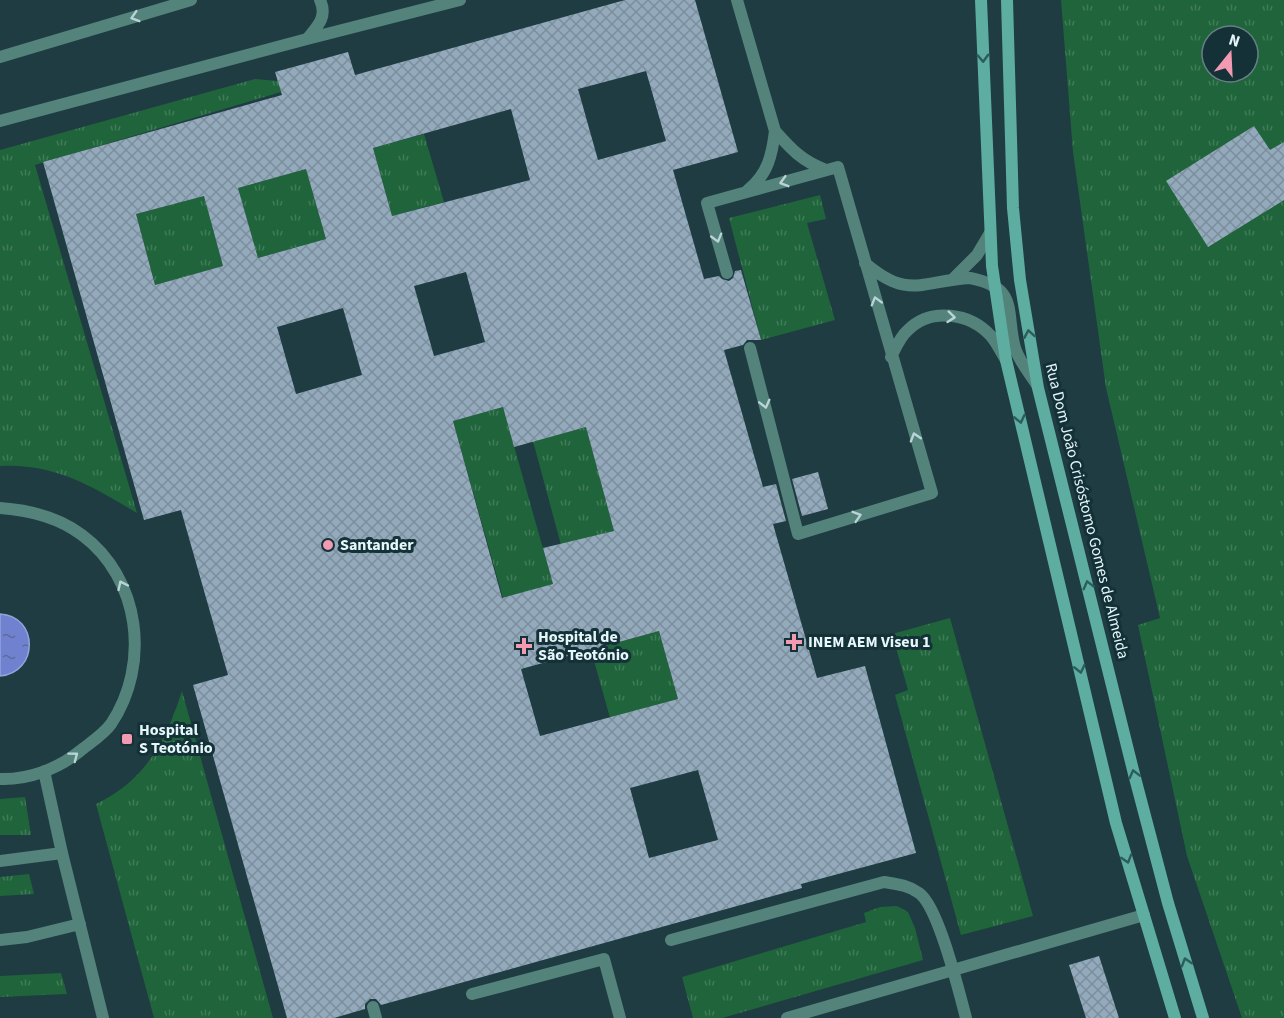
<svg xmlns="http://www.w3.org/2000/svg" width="1284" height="1018" font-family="'Source Sans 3',sans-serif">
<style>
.grass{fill:url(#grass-tufts);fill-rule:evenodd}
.water{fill:url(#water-ripples);stroke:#93a4dc;stroke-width:1.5}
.building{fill:url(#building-cross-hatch);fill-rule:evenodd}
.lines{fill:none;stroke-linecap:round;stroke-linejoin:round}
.lane{stroke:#53837b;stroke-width:12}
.secondary{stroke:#5dada1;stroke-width:12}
.oneway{stroke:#bad4d5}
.oneway2{stroke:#2d5c5c}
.poi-dot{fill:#f19ab2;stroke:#133137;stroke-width:2}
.labels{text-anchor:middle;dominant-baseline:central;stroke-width:6;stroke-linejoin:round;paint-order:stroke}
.street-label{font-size:16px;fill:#e6f7fb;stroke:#133137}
.poi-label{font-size:16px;font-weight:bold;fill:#e6f7fb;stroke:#133137;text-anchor:start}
</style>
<defs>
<pattern id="grass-tufts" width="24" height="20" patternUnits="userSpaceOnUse" patternTransform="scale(1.5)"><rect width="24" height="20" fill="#1f643a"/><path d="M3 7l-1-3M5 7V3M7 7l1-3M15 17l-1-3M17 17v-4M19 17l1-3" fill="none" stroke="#407b57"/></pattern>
<pattern id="water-ripples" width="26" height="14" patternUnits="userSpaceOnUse" patternTransform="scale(1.5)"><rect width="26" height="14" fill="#6f81cf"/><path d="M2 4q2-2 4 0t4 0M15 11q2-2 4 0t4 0" fill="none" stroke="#5e6b9a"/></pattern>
<pattern id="building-cross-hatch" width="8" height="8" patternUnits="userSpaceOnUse" patternTransform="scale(1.5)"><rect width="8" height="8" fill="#93aabd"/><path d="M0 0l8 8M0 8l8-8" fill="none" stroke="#7c8d9b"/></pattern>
</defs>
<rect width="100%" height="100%" fill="#1e3c42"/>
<path class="grass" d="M1061,0H1284V1018H1242L1187,856L1138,625L1160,618L1106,388L1073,152ZM1212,36H1248V72H1212Z
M255,79L278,81L281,92L35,165L137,513C92,486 54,463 0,466V150Z
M424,134L444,202L392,216L373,148Z
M306,169L326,239L258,258L238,188Z
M820,195L826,219L807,223L835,320L761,340L729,218Z
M204,196L223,266L155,285L136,214Z
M503,407L553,584L503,598L453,421Z
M586,427L614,531L561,545L533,441Z
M950,618L1033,916L961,935L895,695L908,690L892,634Z
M659,631L678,699L610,718L591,650Z
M182,691L273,1018H154L96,804C145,781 166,741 182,691Z
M25,797L31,835H0V799Z
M29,874L34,894L0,896V877Z
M897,906L908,912L915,928L923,960L722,1018H693L682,977L866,922L864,913L880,907Z
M61,973L67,994L0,997V976Z"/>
<path class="water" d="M0,614C39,616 39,673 0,676Z"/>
<path class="building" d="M625,0H695L738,152L673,170L704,279L719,276L722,279L729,281L733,278L735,271L741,270L761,340H747L743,345L724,350L763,487L776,484L786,521L773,524L817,678L865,666L916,853L801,884L802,888L381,1005L376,999H370L365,1004V1009L334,1018H287L193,685L228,675L181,510L144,520L43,162L282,95L275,72L348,52L355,75ZM646,71L666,141L598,160L578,89ZM511,109L530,180L392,216L373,148ZM306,169L326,239L258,258L238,188ZM204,196L223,266L155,285L136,214ZM466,272L485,342L434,356L414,286ZM343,308L362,375L296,394L277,327ZM503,407L514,447L586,427L614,531L543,548L553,584L502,598L453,421ZM659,631L678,699L540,736L521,669ZM698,770L718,840L649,858L630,788Z
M1254,126L1270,150L1284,142V200L1208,247L1166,181Z
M818,472L828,509L802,516L792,479Z
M1099,956L1119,1018H1086L1069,965Z"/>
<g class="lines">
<path class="lane" d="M737,0L775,131
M307,39C317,27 328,17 320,0
M0,57L191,0
M0,121L307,39L460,0
M748,190C768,174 772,155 775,131C792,150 802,161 826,170
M865,263C908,300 922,281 970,278C1020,288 1005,311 1015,348C1019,361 1030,374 1037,385
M727,273L707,203L838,167L932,493L798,534L750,348
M953,279L977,255L990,233
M891,357C896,347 900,337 908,330C931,307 970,313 991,336C997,343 1001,352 1006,360
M0,508C29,510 58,517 82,535C140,578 151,664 111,724C104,734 90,743 80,751C58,769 28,780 0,779
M44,771L62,853L103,1018
M0,861L62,853
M0,940L27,937L80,924
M671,940L884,882C896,884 908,885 919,893C939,907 959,992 966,1018
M472,994L604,959L620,1018
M373,1007L376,1018
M787,1018L1144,915"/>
<path class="secondary" d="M981,0L992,266L1006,360L1116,823L1175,1018
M1007,0L1013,208L1020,280L1038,388L1134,774L1168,903L1203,1018"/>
</g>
<defs><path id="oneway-chevron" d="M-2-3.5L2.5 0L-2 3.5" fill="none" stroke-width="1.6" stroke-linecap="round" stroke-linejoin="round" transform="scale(1.5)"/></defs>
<g class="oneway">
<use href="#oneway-chevron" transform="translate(135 17) rotate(163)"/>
<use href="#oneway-chevron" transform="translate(784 182) rotate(164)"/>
<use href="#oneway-chevron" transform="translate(717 238) rotate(74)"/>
<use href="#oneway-chevron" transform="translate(876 301) rotate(-106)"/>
<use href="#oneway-chevron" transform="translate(951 317) rotate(6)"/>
<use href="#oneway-chevron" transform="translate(765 404) rotate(76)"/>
<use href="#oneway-chevron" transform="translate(915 437) rotate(-107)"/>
<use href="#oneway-chevron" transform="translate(857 516) rotate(-17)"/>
<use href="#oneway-chevron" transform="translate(122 585) rotate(-115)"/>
<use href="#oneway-chevron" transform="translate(74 756) rotate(-37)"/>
</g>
<g class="oneway2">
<use href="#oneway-chevron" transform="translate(983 58) rotate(88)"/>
<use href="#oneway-chevron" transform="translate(1029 334) rotate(-100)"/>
<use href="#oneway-chevron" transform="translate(1020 419) rotate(77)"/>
<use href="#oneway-chevron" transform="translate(1088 585) rotate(-104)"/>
<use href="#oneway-chevron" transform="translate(1080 669) rotate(77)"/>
<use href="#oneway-chevron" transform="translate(1134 774) rotate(-104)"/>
<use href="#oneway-chevron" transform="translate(1127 859) rotate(73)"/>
<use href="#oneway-chevron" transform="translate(1186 962) rotate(-107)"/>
</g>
<g class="poi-dot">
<circle cx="328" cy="545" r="6"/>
<path d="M791 633h6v6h6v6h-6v6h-6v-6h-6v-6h6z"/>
<path d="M521 637h6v6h6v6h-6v6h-6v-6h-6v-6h6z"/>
<rect x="121" y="733" width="12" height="12" rx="3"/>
</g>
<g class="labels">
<g class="street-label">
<text transform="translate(1087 511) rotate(76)">Rua Dom João Crisóstomo Gomes de Almeida</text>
</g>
<g class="poi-label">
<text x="340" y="545">Santander</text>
<text x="538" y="637">Hospital de<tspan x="538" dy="18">São Teotónio</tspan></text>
<text x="808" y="642">INEM AEM Viseu 1</text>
<text x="139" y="730">Hospital<tspan x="139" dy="18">S Teotónio</tspan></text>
</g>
</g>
<g transform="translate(1230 54) rotate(18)"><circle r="28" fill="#133137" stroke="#678085" stroke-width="1.5"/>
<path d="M0-4.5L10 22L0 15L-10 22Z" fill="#f19ab2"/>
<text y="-9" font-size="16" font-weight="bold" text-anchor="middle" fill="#e6f7fb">N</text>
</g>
</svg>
